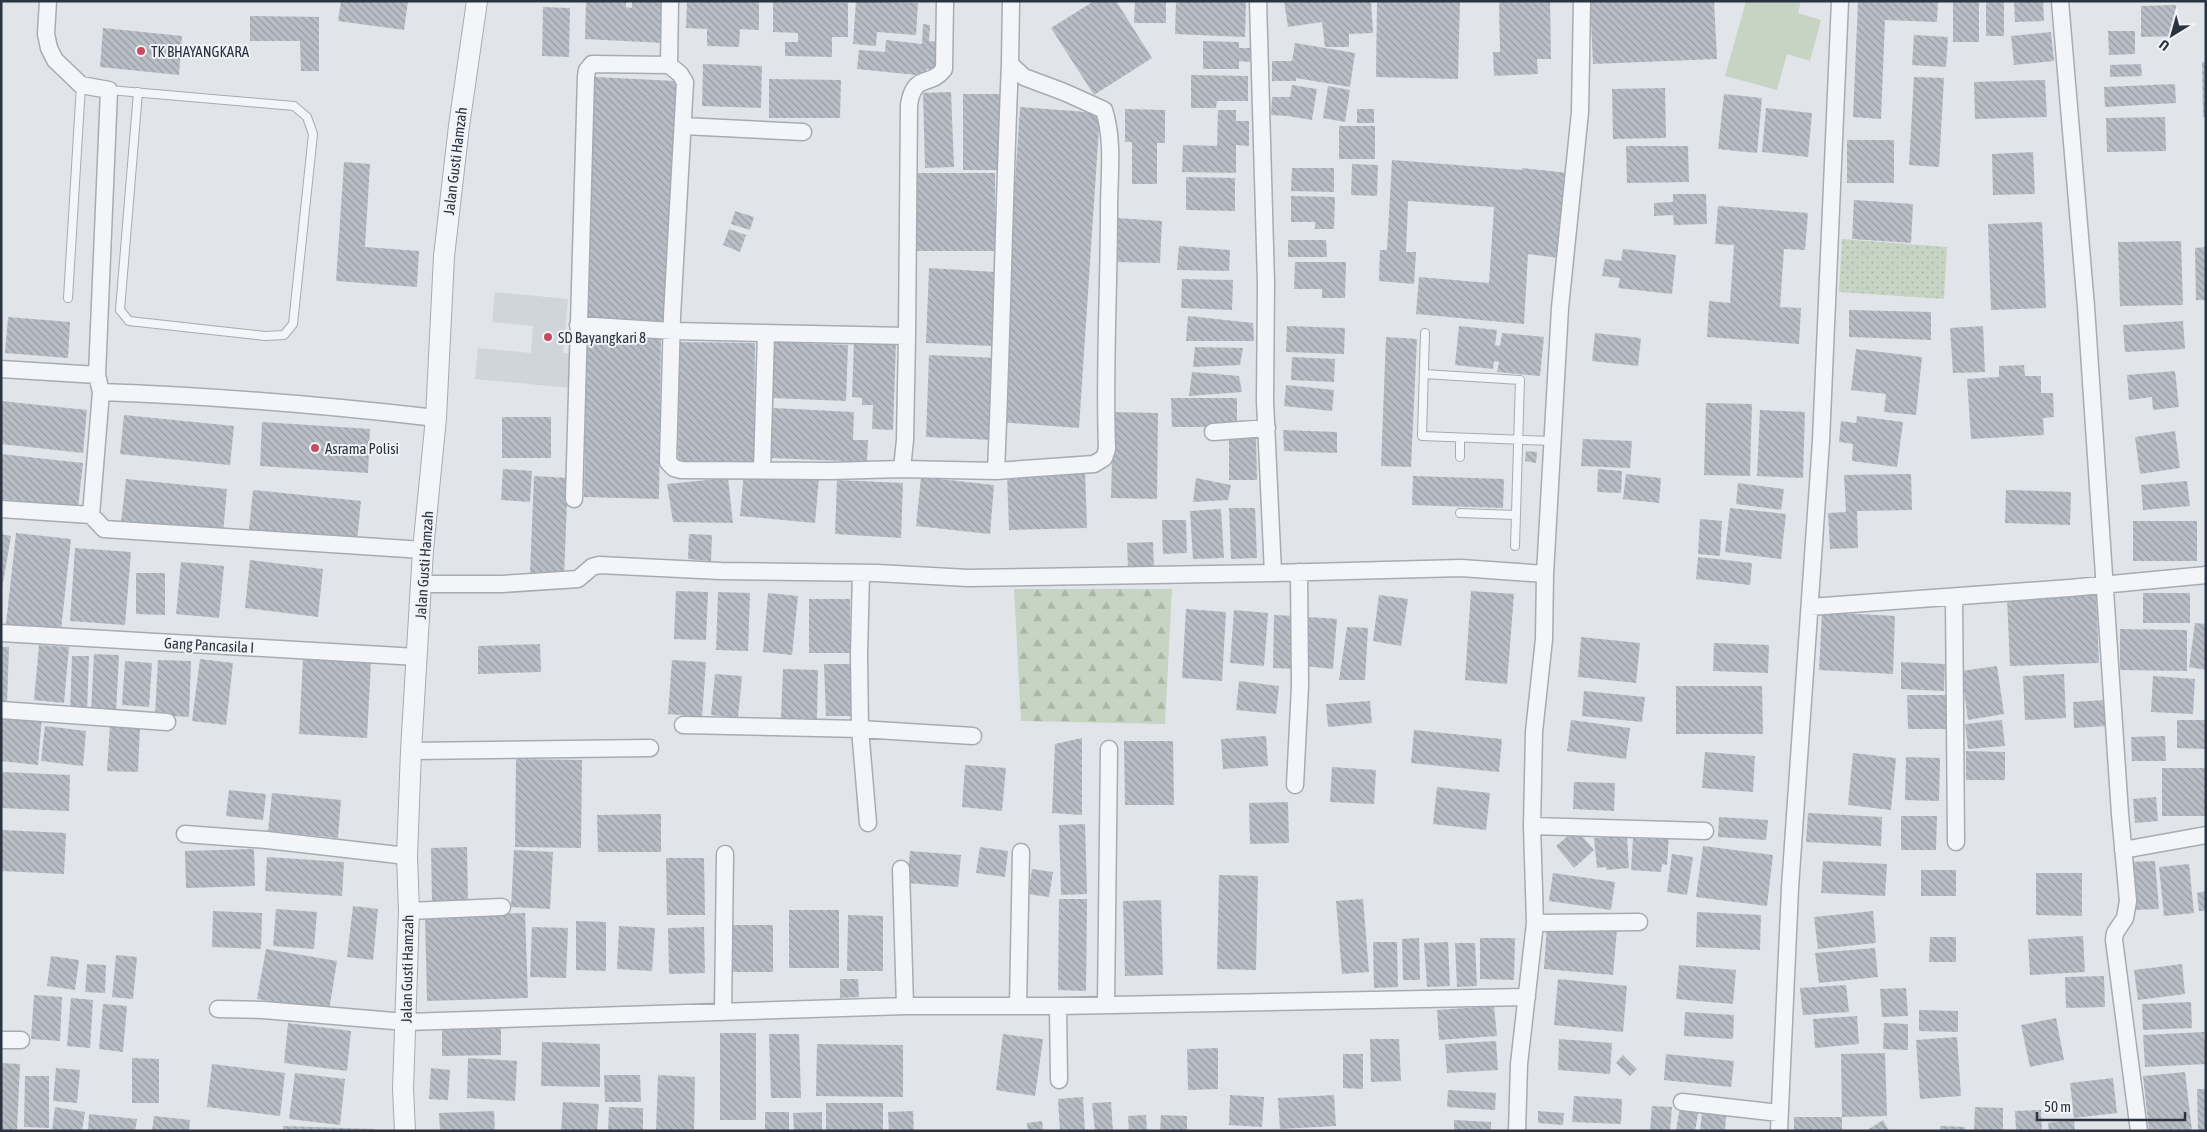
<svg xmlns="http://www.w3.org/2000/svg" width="2207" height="1132" font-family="'Asap Condensed',sans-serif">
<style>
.built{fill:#d0d4db}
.grass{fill:url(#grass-dots)}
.forest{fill:url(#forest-firs)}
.park{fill:#c7d3c3}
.building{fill:url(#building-back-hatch)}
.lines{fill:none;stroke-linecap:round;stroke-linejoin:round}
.service-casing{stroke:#a6acb3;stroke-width:10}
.minor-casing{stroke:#a6acb3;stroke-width:19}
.tertiary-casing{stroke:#a6acb3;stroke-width:22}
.service{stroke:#f4f5f8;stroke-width:8}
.minor{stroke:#f4f5f8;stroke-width:16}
.tertiary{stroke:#f4f5f8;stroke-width:20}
.poi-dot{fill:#c84c61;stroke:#f1f3f7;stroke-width:2}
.labels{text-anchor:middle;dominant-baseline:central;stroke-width:4;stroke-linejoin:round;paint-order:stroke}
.poi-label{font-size:15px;fill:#2a3340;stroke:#f1f3f7;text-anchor:start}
.street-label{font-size:15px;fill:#2a3340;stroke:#f1f3f7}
</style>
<defs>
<pattern id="grass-dots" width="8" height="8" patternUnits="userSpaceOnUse" patternTransform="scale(1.25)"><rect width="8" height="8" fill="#c7d3c3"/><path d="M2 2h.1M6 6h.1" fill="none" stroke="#abb6a9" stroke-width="1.8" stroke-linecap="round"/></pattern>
<pattern id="forest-firs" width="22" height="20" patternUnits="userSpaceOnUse" patternTransform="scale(1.25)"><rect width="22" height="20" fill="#c7d3c3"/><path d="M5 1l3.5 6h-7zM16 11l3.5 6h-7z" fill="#abb6a9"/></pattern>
<pattern id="building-back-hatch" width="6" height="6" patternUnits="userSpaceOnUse" patternTransform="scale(1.25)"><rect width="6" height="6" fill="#b9bec6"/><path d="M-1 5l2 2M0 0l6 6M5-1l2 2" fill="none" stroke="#979ba2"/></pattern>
</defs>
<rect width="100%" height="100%" fill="#e1e5e9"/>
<path class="built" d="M495,292L568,299L563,353L574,354L571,388L475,379L478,348L531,353L533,326L492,322Z"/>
<path class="grass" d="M1842,239L1947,247L1944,299L1839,292Z"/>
<path class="forest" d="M1014,589H1172L1165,724L1021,721Z"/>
<path class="park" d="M1746,1H1801L1798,13L1821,20L1810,61L1787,54L1777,90L1725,76Z"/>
<path class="building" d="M341,1H408L404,30L338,21Z
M586,1H626V7L632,8V1H665L664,43L585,39Z
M687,1H759V30L740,29L739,47L707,46V29L686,28Z
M856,1L918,3L916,35L877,32L876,46L853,44Z
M1094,1H1116L1152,58L1094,95L1051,28Z
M1135,1H1166V23H1134Z
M1176,1H1246L1245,37L1175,34Z
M1284,1H1371L1373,33L1349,34V47H1325L1322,22L1288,27Z
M1377,1H1460L1458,79L1376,77Z
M1499,1H1550L1551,59H1537L1538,74L1494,76L1493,52H1500Z
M1590,1H1714L1717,59L1593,64Z
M1858,1H1938L1937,22L1885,20L1881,119L1853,117Z
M1953,1H1979V42H1953Z
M1986,1H2004V36H1986Z
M2014,1H2043L2044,21L2015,22Z
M773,2L848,3V37H832V57L785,56V42H798V33L773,32Z
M2176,5L2177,36L2141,37V6Z
M543,7L570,8L569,57L542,56Z
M250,16L319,17V71H301L300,41H250Z
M923,24L930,25L929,41L937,42L935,69H926V76L857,69L859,50L885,52L886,40L922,44Z
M103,28L182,36L179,75L100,67Z
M2108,31H2135V54L2109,55Z
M2051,32L2054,61L2014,65L2011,36Z
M1914,35L1948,37L1946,67L1912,65Z
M1203,41L1239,42V48H1250V62L1239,61V69H1203Z
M1295,43L1355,53L1350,87L1296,78V81H1272V61H1292Z
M2202,62H2206V117H2203Z
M703,64L762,66L761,108L702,106Z
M2141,64L2142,76L2110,77V65Z
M1191,75L1248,76V101H1217L1216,108H1191Z
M595,77L676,81L666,324L585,320Z
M1914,77L1944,78L1939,167L1909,165Z
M769,79L841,80L840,118H769Z
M2045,80L2047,117L1975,119L1974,82Z
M2175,84L2176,103L2105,107L2104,87Z
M1292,85L1317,89L1312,120L1287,116L1271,115L1272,97H1290Z
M1328,86L1350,90L1345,122L1323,118Z
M1665,88L1666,138L1613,139L1612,89Z
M951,92L954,167L925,168L923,93Z
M963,94H1001V170H963Z
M1724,94L1762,98L1757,153L1718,149Z
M1020,107L1100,113L1079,428L999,422Z
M1766,108L1812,113L1808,157L1762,152Z
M1125,109L1165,110V143H1157V184H1132V142H1125Z
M1357,109H1374V123H1357Z
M1218,110H1236V121H1249V146L1236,145V173L1182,172L1183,145L1217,146Z
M2165,117L2166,151L2107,152L2106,118Z
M1339,126H1375V159H1339Z
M1847,140H1894V183H1847Z
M1626,146H1688L1689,182L1627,183Z
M2033,152L2035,194L1993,195L1992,154Z
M1392,160L1522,170V168L1568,173L1559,258L1528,254L1524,324L1416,314L1419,277L1489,283L1494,207L1408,201L1406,252H1416L1414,284L1379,281L1380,250H1387Z
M344,162L370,164L365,247L419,251L417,287L336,281Z
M1352,164L1378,165L1377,196L1351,195Z
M1292,168H1334V192L1291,191Z
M917,173H995V251H917Z
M1186,177L1235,178V211L1186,210Z
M1673,194H1706L1707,224L1674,225L1673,215L1654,216V203L1673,202Z
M1291,196L1335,197L1334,229H1315V222H1291Z
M1854,200L1913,204L1911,243L1852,239Z
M1718,206L1808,213L1805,250L1784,249L1780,307L1801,308L1799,344L1707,337L1709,301L1730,303L1734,245L1715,244Z
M735,211L754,217L750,230L731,224Z
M1117,218L1162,221L1160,263L1115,262Z
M2042,222L2046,308L1991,310L1988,224Z
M729,229L746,235L740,252L723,245Z
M1288,240H1326L1327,257H1288Z
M2181,241L2183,305L2120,306L2118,242Z
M1179,246L1230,250L1229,271L1177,270Z
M2206,247V300H2196L2195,248Z
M1623,249L1676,255L1672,294L1618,288L1620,278L1602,276L1605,259L1621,261Z
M1295,262H1346L1345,298H1322V289H1294Z
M929,268L996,272L993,346L926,343Z
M1182,279L1233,280L1232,310L1181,308Z
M1849,310L1931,312V340L1849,337Z
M1188,316L1253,323L1254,341H1186Z
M8,317L70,322L68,358L5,353Z
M2183,321L2185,349L2125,352L2123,325Z
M1287,326L1345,328L1344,354L1286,352Z
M1459,326L1497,330L1495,345L1500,346L1502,333L1544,337L1540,376L1497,372L1499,362L1494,361L1493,369L1455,365Z
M1983,326L1985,372L1953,373L1950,328Z
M1595,333L1641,338L1638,366L1592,361Z
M587,334L661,336L659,499L584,497Z
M1386,337L1417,339L1411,467L1381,466Z
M854,341L896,342L893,430L872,429L873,405H862V398L852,397Z
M679,342L755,343L754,462L678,461Z
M774,342L848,345L846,401L772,398Z
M1195,347L1243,348L1240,365L1193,367Z
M1856,349L1922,357L1916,415L1884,412L1886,394L1851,390Z
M929,355L998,358L994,440L926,437Z
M1292,357L1335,359L1334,382L1291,380Z
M2024,365L2025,376H2041V393H2053L2054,417L2043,418L2044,435L1971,439L1967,379L1999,377V366Z
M2175,371L2179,407L2153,410L2152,397L2129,400L2127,375Z
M1192,372L1239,376L1242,392L1189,396Z
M1286,385L1334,390L1332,411L1284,406Z
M1171,398H1237V427H1172Z
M1,401L87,410L83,453L1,444Z
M1706,403L1752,404L1750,476L1704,475Z
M773,408L854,412L853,440H868L867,462L771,458Z
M1760,410L1805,412L1803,478L1757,476Z
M1113,412L1158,413L1157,499L1111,498Z
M124,415L234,426L230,465L120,454Z
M1857,416L1903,422L1897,467L1852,461L1853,444L1839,442L1841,421L1856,423Z
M502,417H551V458H502Z
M262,422L370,429L368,473L260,466Z
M1283,430L1337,432V453L1284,451Z
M2175,431L2180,468L2140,474L2135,437Z
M1256,435L1257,480H1229V436Z
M1583,439L1632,441L1630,468L1581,466Z
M1526,451L1537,452L1536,463L1525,461Z
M1,454L83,463L78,508L1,499Z
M503,469L532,471L530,502L501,500Z
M1598,469L1622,471L1621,493L1597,492Z
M1085,470L1087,528L1009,530L1007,472Z
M744,472L819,478L815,523L740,516Z
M1626,474L1661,478L1659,503L1623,499Z
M1911,474L1912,510L1857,511L1858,548L1830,549L1828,513L1846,512L1844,475Z
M534,476L568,478L564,576L530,574Z
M1413,476L1504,479L1503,508L1412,505Z
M921,477L994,485L990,534L916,526Z
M728,478L733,523L673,522L667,484Z
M1196,478L1231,485L1228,500L1193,502Z
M126,479L227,489L223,534L121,523Z
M837,480L903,483L901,538L835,534Z
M2187,481L2190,506L2143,510L2141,485Z
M1738,483L1784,489L1781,510L1736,504Z
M253,490L361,501L357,541L249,530Z
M2006,490L2071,492L2070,525L2005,523Z
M1229,508H1255L1257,558L1231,559Z
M1730,508L1786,514L1781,559L1725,552Z
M1221,509L1224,558L1193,559L1190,511Z
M1700,519L1722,521L1720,556L1698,554Z
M1162,520H1186L1187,553L1163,554Z
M2133,521H2197V561H2133Z
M16,533L71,539L61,630L6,624Z
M1,534L11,536L2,589H1Z
M689,534L712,535L711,561L688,559Z
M1153,542L1154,569H1128L1127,543Z
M75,548L131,552L125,625L70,621Z
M1698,557L1752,563L1750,585L1696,579Z
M250,560L323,569L318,617L245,608Z
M181,562L224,566L219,618L176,614Z
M136,573H165V615L136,614Z
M676,591L708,592L706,640L674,639Z
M1471,591L1514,594L1507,684L1465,680Z
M718,592L750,593L748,651L716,650Z
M768,593L798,596L792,655L763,652Z
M2143,593H2190V623H2143Z
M1379,595L1408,599L1401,646L1373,641Z
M2096,595L2099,663L2010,666L2007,598Z
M809,599H850V653H809Z
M1186,609L1226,612L1222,681L1182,678Z
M1234,610L1268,613L1264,666L1230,663Z
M1822,612L1895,616L1893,674L1819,670Z
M1274,615L1296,616L1295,669L1273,668Z
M1309,617L1337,619L1333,669L1305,666Z
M2195,623L2206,624V670L2189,667Z
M1347,627L1368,628L1365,680H1339Z
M2120,629L2187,630V671L2120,670Z
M1581,637L1640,643L1636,683L1578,677Z
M1714,643L1769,645L1768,673L1713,671Z
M540,644L541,672L478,674V646Z
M39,645L69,647L64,703L34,700Z
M1,647H9L7,705H1Z
M94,654L119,655L116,712L91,711Z
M72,656H89L87,712L70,711Z
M303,658L371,662L367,738L299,734Z
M200,659L233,663L226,725L192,721Z
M158,660L191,661L189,717L155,715Z
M672,660L706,662L702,717L668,714Z
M125,661L152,663L149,707L122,705Z
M1901,662L1945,664L1944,691L1901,689Z
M824,664H854L855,716H826Z
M1997,666L2004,714L1968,720L1961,671Z
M783,669L818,670L817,719L781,718Z
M715,674L742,676L738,718L711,715Z
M2064,674L2066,718L2025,720L2023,676Z
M2153,676L2195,679L2193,714L2151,712Z
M1239,681L1279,686L1276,714L1236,710Z
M1676,686H1762L1763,734H1676Z
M1584,691L1645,697L1642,722L1582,716Z
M1907,695H1950L1951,729H1908Z
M2106,700L2107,726L2074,728L2073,702Z
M1370,701L1372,723L1328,727L1326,704Z
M1,712L42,716L38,765L1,761Z
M1571,720L1630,728L1626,759L1567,751Z
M2002,720L2005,746L1968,749L1965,724Z
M2177,720H2206V749L2177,748Z
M110,725L140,727L138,772L107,771Z
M45,726L86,731L83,766L41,761Z
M1414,730L1502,739L1499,772L1411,763Z
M1266,736L1268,766L1223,769L1221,739Z
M2165,736L2166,761H2132L2131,737Z
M1082,738V815L1052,813L1055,744Z
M1124,741H1173L1174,805H1125Z
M1966,751L2005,752V780H1966Z
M1705,752L1755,756L1753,792L1702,788Z
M1853,753L1896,758L1891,810L1848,805Z
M1906,757L1940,758L1939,801L1905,800Z
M516,759L582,760L581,848L515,847Z
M965,765L1006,768L1002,811L962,807Z
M1332,767L1376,770L1374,804L1330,802Z
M2162,768H2205L2206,816H2162Z
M2,772L70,775L69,811L1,808Z
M1574,782L1615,783L1614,811L1573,809Z
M1437,787L1490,793L1486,830L1433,824Z
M229,790L266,794L263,820L226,816Z
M272,793L341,800L338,838L268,831Z
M2156,797L2158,821L2135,823L2133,799Z
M1288,802L1289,843L1250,844L1249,803Z
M1808,813L1882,817L1881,846L1806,842Z
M661,814V852H598L597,815Z
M1901,816H1937L1936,850H1901Z
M1719,817L1768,820L1766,840L1718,837Z
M1085,824L1087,894L1061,895L1059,825Z
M1576,829L1594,850L1574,868L1556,846Z
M1,830L66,833L64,874L1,871Z
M1644,832L1669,834L1667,865L1662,864L1661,872L1631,870L1633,838L1643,839Z
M1627,836L1629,868L1607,870L1606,867L1597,868L1594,838Z
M1703,846L1773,855L1767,906L1696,897Z
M467,847L468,903L432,904L431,848Z
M980,847L1008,851L1005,877L976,873Z
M254,849L255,886L186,888L185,851Z
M514,850L553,852L550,909L511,907Z
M910,851L961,855L958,887L907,883Z
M1672,854L1693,857L1687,895L1667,892Z
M267,857L344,862L342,896L265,891Z
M666,858H704L705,915H667Z
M1823,861L1887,864L1885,896L1821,893Z
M2155,861L2159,909L2133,910L2129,862Z
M2189,864L2194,913L2164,916L2159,867Z
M1032,869L1053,872L1049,897L1028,894Z
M1921,870H1956V896H1921Z
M1553,873L1615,882L1611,910L1549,901Z
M2036,873H2082V916L2036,915Z
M1219,875L1258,876L1256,970L1217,969Z
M2206,891V911H2199L2197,893Z
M1059,899H1087L1086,991L1058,990Z
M1363,899L1369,972L1342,974L1336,901Z
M1161,900L1163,975L1125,976L1123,901Z
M353,906L378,909L373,960L347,957Z
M276,909L317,912L314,949L273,946Z
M789,910H839V968H789Z
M213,911L262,913L261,949L212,947Z
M1873,911L1876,943L1818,949L1814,917Z
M1697,912L1761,915L1760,950L1696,947Z
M525,913L528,998L427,1001L425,916Z
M848,915L883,916V971H847Z
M576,921L606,922V971L576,970Z
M1547,923L1617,929L1613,975L1544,969Z
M733,925H773V972H733Z
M619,926L655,928L652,971L617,969Z
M532,927L568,928L566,978L530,977Z
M704,927L705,973L669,974L668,928Z
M2083,936L2085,972L2030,975L2028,939Z
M1930,937H1956V962H1929Z
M1419,938L1420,980H1403L1402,939Z
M1480,938H1515L1514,980L1480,979Z
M1373,942H1397L1398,987L1374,988Z
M1448,942L1450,986L1427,987L1424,943Z
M1455,943H1475L1477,986L1457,987Z
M1875,948L1878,977L1819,983L1815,953Z
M266,949L337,961L329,1011L257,999Z
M116,955L137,957L133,999L112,997Z
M51,956L79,960L75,990L47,986Z
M87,964L106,965L105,993L85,992Z
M2182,964L2185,994L2138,1000L2134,970Z
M1679,965L1736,970L1733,1004L1676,999Z
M2104,976L2105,1007L2066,1008L2065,977Z
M840,979H858L859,997L840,998Z
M1558,979L1627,986L1623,1032L1554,1025Z
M1846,985L1849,1012L1803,1015L1800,988Z
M1906,988L1908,1016L1882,1017L1880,989Z
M34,995L62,997L60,1041L31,1039Z
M71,998L93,1000L90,1048L67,1046Z
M2191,1002L2192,1028L2143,1030L2142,1004Z
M103,1004L127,1006L123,1052L99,1049Z
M1494,1006L1497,1036L1439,1040L1437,1010Z
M1919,1010L1958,1011V1032L1919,1031Z
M1685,1012L1734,1015L1733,1039L1684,1036Z
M1857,1016L1859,1044L1815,1048L1813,1019Z
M2056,1018L2064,1060L2030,1067L2021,1025Z
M288,1023L351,1031L347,1071L284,1063Z
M1884,1023L1908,1024V1050L1883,1049Z
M442,1026H501V1055L442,1056Z
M2204,1032L2206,1064L2145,1067L2143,1035Z
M720,1033H756V1120H720Z
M769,1034H799L801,1098H771Z
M1003,1034L1043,1039L1035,1096L996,1090Z
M1957,1037L1961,1096L1920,1099L1916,1040Z
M1370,1039H1399L1401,1081L1371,1082Z
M1559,1039L1612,1043L1610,1074L1558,1070Z
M1496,1041L1498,1070L1447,1073L1445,1044Z
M542,1042L600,1044V1087L541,1086Z
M817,1044L903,1045V1097L816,1096Z
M1218,1048V1089L1188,1090L1187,1049Z
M1885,1053L1887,1116L1842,1117L1841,1054Z
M1343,1054H1363V1089L1343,1088Z
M1666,1054L1734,1061L1731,1087L1664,1080Z
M1623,1055L1637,1069L1630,1076L1616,1063Z
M132,1058L159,1059V1103H132Z
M468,1058L517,1061L515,1101L467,1098Z
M1,1063L20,1064L17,1131H1Z
M212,1064L285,1073L280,1116L207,1107Z
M56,1068L80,1070L77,1103L53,1101Z
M431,1068L450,1070L448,1100L429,1099Z
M2185,1072L2192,1131H2149L2143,1076Z
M295,1073L345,1079L340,1125L289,1119Z
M604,1075H640L641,1102H605Z
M658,1075L695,1077L694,1131H656Z
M25,1076H49V1128L24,1127Z
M2113,1078L2117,1113L2074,1118L2070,1083Z
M2197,1089H2206V1131H2198Z
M1448,1090L1496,1093L1495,1110L1447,1107Z
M1230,1095L1264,1097L1262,1127L1229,1125Z
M1334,1095L1336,1126L1280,1129L1278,1098Z
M1574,1096L1622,1099L1621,1124L1572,1122Z
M1083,1097L1085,1131H1060L1058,1099Z
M563,1102L599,1104L597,1131H561Z
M1111,1102L1113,1131H1095L1092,1103Z
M826,1103H883V1131H826Z
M1652,1106L1672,1107L1670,1131H1650Z
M1680,1106L1699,1109L1695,1131H1676Z
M55,1107L85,1112L82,1131H52Z
M609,1107L643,1108V1131H608Z
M1975,1107L2003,1108V1131H1974Z
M2041,1110L2042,1131H2016L2015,1111Z
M494,1111L495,1131H440L439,1113Z
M913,1111L914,1131H889L888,1112Z
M1538,1111L1564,1113L1563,1125L1538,1123Z
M765,1112H789V1131H765Z
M822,1112V1131H794L793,1113Z
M1702,1112L1726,1115L1725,1131H1700Z
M89,1114L137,1119L135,1131H88Z
M1146,1115L1147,1131H1129L1128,1116Z
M1161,1115L1187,1116V1131H1160Z
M154,1116L190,1120L189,1131H152Z
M1794,1117H1842V1131H1794Z
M2074,1119L2075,1131H2049L2048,1123Z
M1454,1120L1491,1122V1131H1454Z
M1883,1120L1889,1131H1866Z
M1042,1121L1043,1131H1028L1027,1123Z
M283,1126L374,1129V1131H283Z
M1940,1126L1965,1127V1131H1940Z"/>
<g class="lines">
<g class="service-casing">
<path id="service" d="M109,90L294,106L307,117L313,134L293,324L284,335L265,336L129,321L120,310L138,92
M68,298L81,85
M1425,333L1422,436L1553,441
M1424,374L1520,380L1515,546
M1460,457V438
M1460,513L1516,515"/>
</g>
<g class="minor-casing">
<path id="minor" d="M48,1L46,34L49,48L55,60L81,85L109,90L97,375L101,392C213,396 324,405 436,418
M670,1L669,65L680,74L685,82L672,316L668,462L674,468L681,470L830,471L902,469
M945,1L944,69C930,88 914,72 909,105L907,336L905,440L902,469L996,471L1094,464L1104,458L1107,449C1104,369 1109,289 1109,209C1109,176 1114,141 1104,110L1064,92L1024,77L1010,64L1011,1
M1258,1L1266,283L1265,401L1273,573
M2060,1L2086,307L2120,814L2128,901L2125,918L2115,933L2114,940L2139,1131
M683,126L803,132
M578,325L673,331L907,336
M1,369L97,375
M1213,432L1267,428
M762,470L766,333
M996,471C1002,335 1004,200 1010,64
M574,499L586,77L587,70L592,64L669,65
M1,509L91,515L104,529L423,550
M91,515L101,392
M861,573L859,654L860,729L973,736
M1545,574L1560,308L1580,112L1582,1
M423,584H502L578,579L592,567L599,565L721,571L877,573L968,578L1273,573L1461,568L1545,574L1544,639L1534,732L1532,826L1535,923L1519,1064L1517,1131
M1954,597L1956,842
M1810,607L2070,588L2206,575
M1,633L417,657
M1,710L167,722
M683,725L860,729L868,823
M411,751L650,748
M1295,785L1300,686L1299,572
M1532,826L1705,831
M185,834L267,840L407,856
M2123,850L2206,835
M901,869L905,1006
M409,911L502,907
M1535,923L1639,922
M1106,1004L1109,749
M1018,1005L1021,852
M1058,1006L1059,1080
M218,1009L263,1010L406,1022L905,1006H1058L1527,997
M723,1012L725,854
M1,1040H21
M1682,1102L1779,1113
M1779,1131L1790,888L1821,441L1840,1"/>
</g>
<g class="tertiary-casing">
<path id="tertiary" d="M405,1131L403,1089L409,911L407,856L411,751L423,550L436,418L444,256L459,126L477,1"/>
</g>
<use href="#service" class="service"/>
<use href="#minor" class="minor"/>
<use href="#tertiary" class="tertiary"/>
</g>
<g class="poi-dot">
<circle cx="141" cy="51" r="5"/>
<circle cx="548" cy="337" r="5"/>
<circle cx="315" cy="448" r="5"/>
</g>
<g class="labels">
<g class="poi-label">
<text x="151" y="51">TK BHAYANGKARA</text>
<text x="558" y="337">SD Bayangkari 8</text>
<text x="325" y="448">Asrama Polisi</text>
</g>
<g class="street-label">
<text transform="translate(455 161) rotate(-83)">Jalan Gusti Hamzah</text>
<text transform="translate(424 565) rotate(-86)">Jalan Gusti Hamzah</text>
<text transform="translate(209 645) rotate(3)">Gang Pancasila I</text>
<text transform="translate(407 969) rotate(-89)">Jalan Gusti Hamzah</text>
</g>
</g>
<rect width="2207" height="1132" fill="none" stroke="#2a3340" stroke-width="5"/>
<g transform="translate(2172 35) rotate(217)" stroke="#f1f3f7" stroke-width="4" paint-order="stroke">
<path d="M0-4L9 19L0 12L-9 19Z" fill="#2a3340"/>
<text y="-8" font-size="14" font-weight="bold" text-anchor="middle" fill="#2a3340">U</text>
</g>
<path d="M2037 1112v8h148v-8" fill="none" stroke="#2a3340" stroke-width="2.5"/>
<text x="2044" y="1112" font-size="15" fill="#2a3340" stroke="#f1f3f7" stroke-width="4" paint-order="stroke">50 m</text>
</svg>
